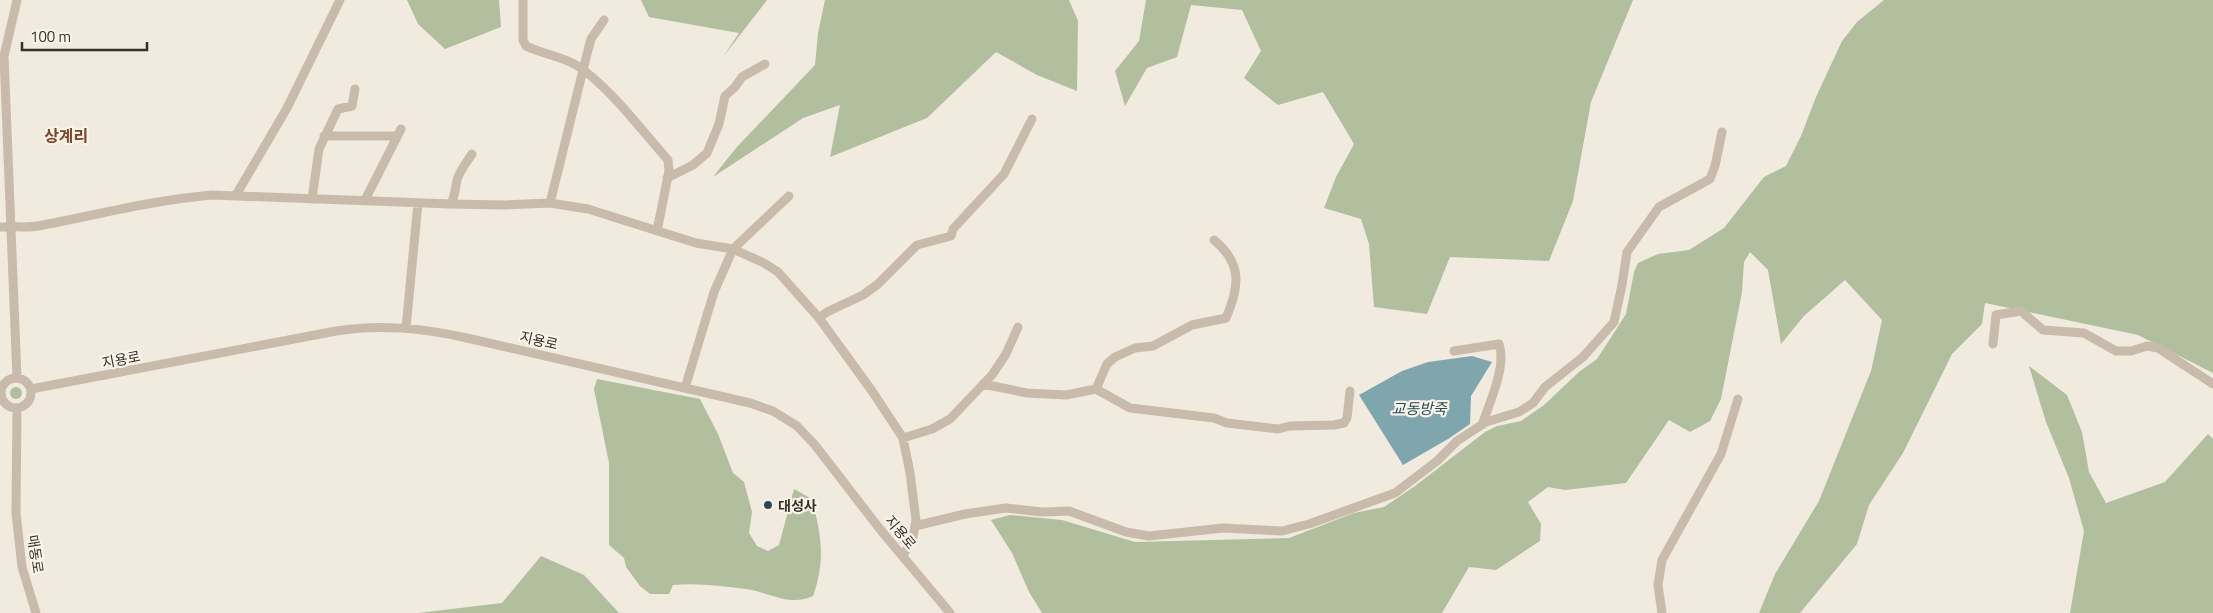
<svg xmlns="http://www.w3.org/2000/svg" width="2213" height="613" font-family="'Titillium Web','Noto Sans KR',sans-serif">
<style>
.green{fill:#b1bf9f}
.water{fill:#7fa6ac}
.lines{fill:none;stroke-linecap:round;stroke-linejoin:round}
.minor{stroke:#c8bbab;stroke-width:9}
.poi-dot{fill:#224d55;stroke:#f9f3ea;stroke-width:2}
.labels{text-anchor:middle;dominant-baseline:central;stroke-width:4.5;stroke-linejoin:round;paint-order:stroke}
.street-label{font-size:14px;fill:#362f2a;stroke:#f9f3ea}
.poi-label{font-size:14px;font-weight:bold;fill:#362f2a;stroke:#f9f3ea;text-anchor:start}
.water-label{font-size:15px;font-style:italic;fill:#224d55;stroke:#f9f3ea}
.quarter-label{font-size:16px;font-weight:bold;fill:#7f4529;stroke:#f9f3ea}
</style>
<rect width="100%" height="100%" fill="#f1eade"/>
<path class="green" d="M407,0H499L501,27L445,49L418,24Z
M641,0H767L723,57L739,33L649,17Z
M825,0H1069L1078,21L1077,91L1037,75L996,52L927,118L830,157L840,105L803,118L713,177L736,148L815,65L818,33Z
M1146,0H1633L1591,102L1573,201L1549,261L1450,257L1427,314L1374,307L1369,244L1361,219L1324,208L1336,177L1354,144L1323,92L1278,105L1244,78L1261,51L1242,10L1191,5L1177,57L1147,68L1125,106L1115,71L1139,41Z
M1884,0H2213V373L2138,335L1985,303L1982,324L1952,354L1903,453L1869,505L1857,544L1800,613H1759L1775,574L1819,501L1871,371L1882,320L1845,280L1804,316L1781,344L1768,270L1750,252L1744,262L1742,292L1721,399L1710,421L1690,432L1669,420L1626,483L1565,490L1548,487L1528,502L1541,524L1540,541L1496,570L1469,567L1442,613H1042L1029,592L1012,553L991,520L1010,515L1062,520L1135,542L1289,538L1354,513L1384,507L1415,486L1485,432L1497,426L1521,421L1544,405L1579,372L1597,359L1626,314L1634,272L1638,263L1658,254L1689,250L1724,228L1764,177L1786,166L1801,136L1816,97L1842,41L1857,22Z
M2029,366L2067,395L2082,432L2089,472L2106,503L2165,482L2208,434L2213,439V613H2070L2084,531L2069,478L2046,422Z
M597,379L700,399L718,434L733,473L744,482L752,512L749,533L757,546L768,551L779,545L794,489L812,499C821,534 826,560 813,596C790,607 769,592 746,589C722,586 697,583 673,585L669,594H650L640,586L626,567L624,558L609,545V463L594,389Z
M10 393a6 6 0 1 1 12 0a6 6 0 1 1-12 0Z
M541,556L584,575L619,613H418L502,603Z"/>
<path class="water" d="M1472,356L1492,362L1471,396L1470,424L1448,439L1403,465L1359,395L1402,371L1428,362Z"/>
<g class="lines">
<path class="minor" d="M17,0L4,56L17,378
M523,0V40L526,46C542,54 561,56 576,65C607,84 643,132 668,160L669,171L657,231
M324,136H397
M667,178L693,165L707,153L719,124L725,96L735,87L742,77L765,64
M236,195L287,108L340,0
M312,199L319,149L338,109L352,106L355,89
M365,200L401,129
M550,203L588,50L591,39L604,20
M451,204C455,196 455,189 457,180C460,170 467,162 472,154
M0,227C13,226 26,228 38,226C97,215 153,200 212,195L451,204L505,205L550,203L588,209L696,243L733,249L764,263L778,272L819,318L872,391L903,438L910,473L916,520L913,537L903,556
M819,318L827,312L863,295L878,284L917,245L951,236L953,229L1004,174L1032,119
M406,328L418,203
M1993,344L1996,315L2021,311L2043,330L2084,333L2116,351H2131L2147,346L2158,348L2213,384
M1454,351L1499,344C1507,366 1489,404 1482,425
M1 393a15 15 0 1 1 30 0a15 15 0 1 1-30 0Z
M983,384L1027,393L1066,395L1096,389L1130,408L1214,418L1227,423L1278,429L1290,426L1334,425L1344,423L1347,418L1350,391
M685,388L714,292L733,249L789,196
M31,389L336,331C381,324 422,328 467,338L750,403L773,411L797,426L815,445L879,528L950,613
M1096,389L1107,364L1115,357L1135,348L1153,346L1192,325L1226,318C1240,286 1242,263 1214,240
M17,408L16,513L22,567L36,613
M903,438L932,429L950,419L992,375L1006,354L1018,327
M915,526L965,514L1006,508L1042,512L1069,511L1126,532L1149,536L1223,528L1282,531L1309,524L1395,493L1437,461L1457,441L1486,422L1519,412L1533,403L1545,387L1583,357L1614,322L1622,285L1627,252L1659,207L1710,179L1715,166L1722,132
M1662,613L1658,585L1662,560L1721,454L1738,399"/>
</g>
<circle class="poi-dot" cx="768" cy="505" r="5"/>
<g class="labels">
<g class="street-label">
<text transform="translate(539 340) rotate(13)">지용로</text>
<text transform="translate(121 359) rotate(-11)">지용로</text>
<text transform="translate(901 532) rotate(50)">지용로</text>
<text transform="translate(36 554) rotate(81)">매동로</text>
</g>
<g class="poi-label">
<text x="778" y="505">대성사</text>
</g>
<g class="water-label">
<text x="1419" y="408">교동방죽</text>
</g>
<g class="quarter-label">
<text x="66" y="136">상계리</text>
</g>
</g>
<path d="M22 42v8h125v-8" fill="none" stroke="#362f2a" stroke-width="2.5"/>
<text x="30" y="42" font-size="15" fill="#362f2a" stroke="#f9f3ea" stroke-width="4" paint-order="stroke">100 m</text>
</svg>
